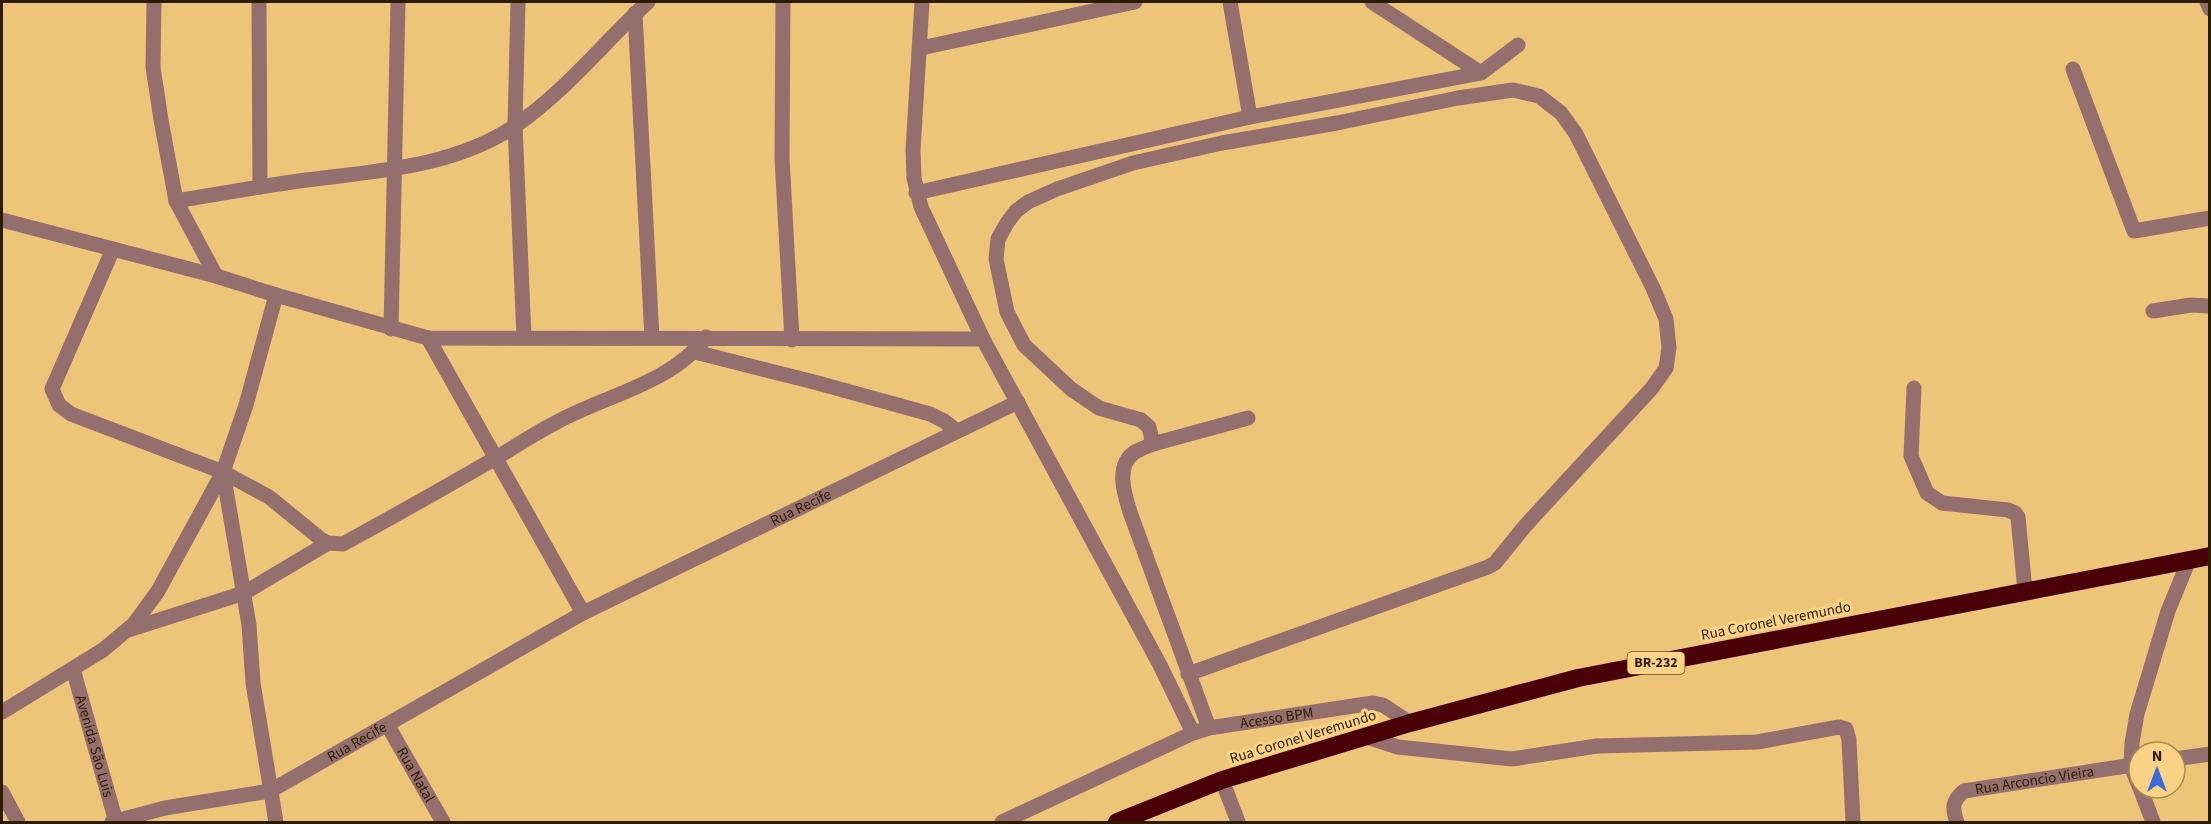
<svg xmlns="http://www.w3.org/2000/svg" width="2211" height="824" font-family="'Source Sans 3',sans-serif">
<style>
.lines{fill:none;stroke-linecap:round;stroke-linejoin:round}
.minor{stroke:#946f6d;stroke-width:15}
.highway{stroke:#4a0007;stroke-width:18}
.labels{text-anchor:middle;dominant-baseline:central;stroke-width:6;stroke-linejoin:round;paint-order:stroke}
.shield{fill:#fad285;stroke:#6a5328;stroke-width:1.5}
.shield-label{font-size:14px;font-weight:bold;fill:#2c1d00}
.street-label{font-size:15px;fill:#2c1d00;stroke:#fad285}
</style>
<rect width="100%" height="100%" fill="#edc578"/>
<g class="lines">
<g class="minor">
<path d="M154,2L153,67L161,120L176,201L216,276"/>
<path d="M259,2L260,187"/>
<path d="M518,2L515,125L524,337"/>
<path d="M783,2L782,158L792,340"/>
<path d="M922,2L913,150L914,178L921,207L983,339L1160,665L1193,733"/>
<path d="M1230,2L1250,117"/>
<path d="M1372,2L1481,73"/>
<path d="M2207,2L2210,9"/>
<path d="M635,13L652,338"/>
<path d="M921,48L1135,2"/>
<path d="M2073,69L2134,231L2210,218"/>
<path d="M916,193L1250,117L1481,73L1518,45"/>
<path d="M176,201C219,194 262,186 306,180C377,171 454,167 515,126C565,92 604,42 648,2"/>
<path d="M2,220L216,276L276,295L428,338L983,339"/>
<path d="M113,249L52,389L59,405L71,414L223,472L269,497L322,540L328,543L343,544C394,516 444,488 494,459C515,447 535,433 557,422C606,395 671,384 706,337"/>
<path d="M2153,311L2191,305L2210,306"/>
<path d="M391,329L398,2"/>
<path d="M695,352L814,382L930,414L944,421L957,431"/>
<path d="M1914,388L1911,456L1927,493L1942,503L2008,510L2015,513L2018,517L2025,591"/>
<path d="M1153,444L1248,418"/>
<path d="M223,472L249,625L253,683L276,822"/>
<path id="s1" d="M583,613L1018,402"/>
<path d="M128,630L244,593L328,543"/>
<path id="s2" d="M73,669L116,822"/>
<path d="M1188,674L1488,567L1495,563L1525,526L1652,388L1666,368L1669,348L1666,319L1653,288L1576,134L1561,113L1539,96L1513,90L1458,98L1337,123L1222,143L1133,163L1057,189L1028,202L1016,211L1007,223L998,239L996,259L1007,312L1024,345L1071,389L1099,408L1141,420L1149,427L1153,444C1147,446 1141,449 1135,452C1114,466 1125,496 1131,515L1209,728"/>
<path d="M2,712L103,650L134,624L158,591L223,472L246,405L276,295"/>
<path id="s3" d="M388,726L443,822"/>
<path d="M1367,737L1398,747L1512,759L1597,746L1757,742L1839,727L1846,729L1849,740L1853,822"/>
<path d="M2175,759L2210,754"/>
<path d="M1222,780L1238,822"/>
<path d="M2139,786L2131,766L2132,743L2137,714L2168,611L2189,560"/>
<path d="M2140,788L2153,822"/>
<path d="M2,792L18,822"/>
<path id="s4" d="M112,822L165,808L270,791L583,613L428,338"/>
<path id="s5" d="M1002,822L1193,733L1209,728L1373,703L1383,705L1410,723"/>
<path id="s6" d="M1957,822C1952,808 1952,801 1964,791L2139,764"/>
</g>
<path class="highway" d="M1117,822L1222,780L1410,723L1578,678L2210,556"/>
</g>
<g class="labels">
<rect class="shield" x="1627.5" y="652" width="57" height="22" rx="4.5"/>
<g class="shield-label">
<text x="1656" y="663">BR-232</text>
</g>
<g class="street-label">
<text stroke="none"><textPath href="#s1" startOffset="242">Rua Recife</textPath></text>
<text transform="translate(1776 621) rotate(-11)">Rua Coronel Veremundo</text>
<text stroke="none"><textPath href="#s5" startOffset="296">Acesso BPM</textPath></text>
<text transform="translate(1303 737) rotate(-17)">Rua Coronel Veremundo</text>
<text stroke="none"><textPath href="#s4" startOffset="261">Rua Recife</textPath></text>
<text stroke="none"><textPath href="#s2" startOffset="80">Avenida São Luis</textPath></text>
<text stroke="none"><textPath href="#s3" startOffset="56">Rua Natal</textPath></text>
<text stroke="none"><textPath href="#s6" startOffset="106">Rua Arconcio Vieira</textPath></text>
</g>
</g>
<rect width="2211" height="824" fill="none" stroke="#2c1d00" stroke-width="6"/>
<g transform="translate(2157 770)"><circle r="28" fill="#fad285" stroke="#a88a50" stroke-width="1.5"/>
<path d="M0-4.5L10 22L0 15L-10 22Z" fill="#376bda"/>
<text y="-9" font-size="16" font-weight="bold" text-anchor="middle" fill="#2c1d00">N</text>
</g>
</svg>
